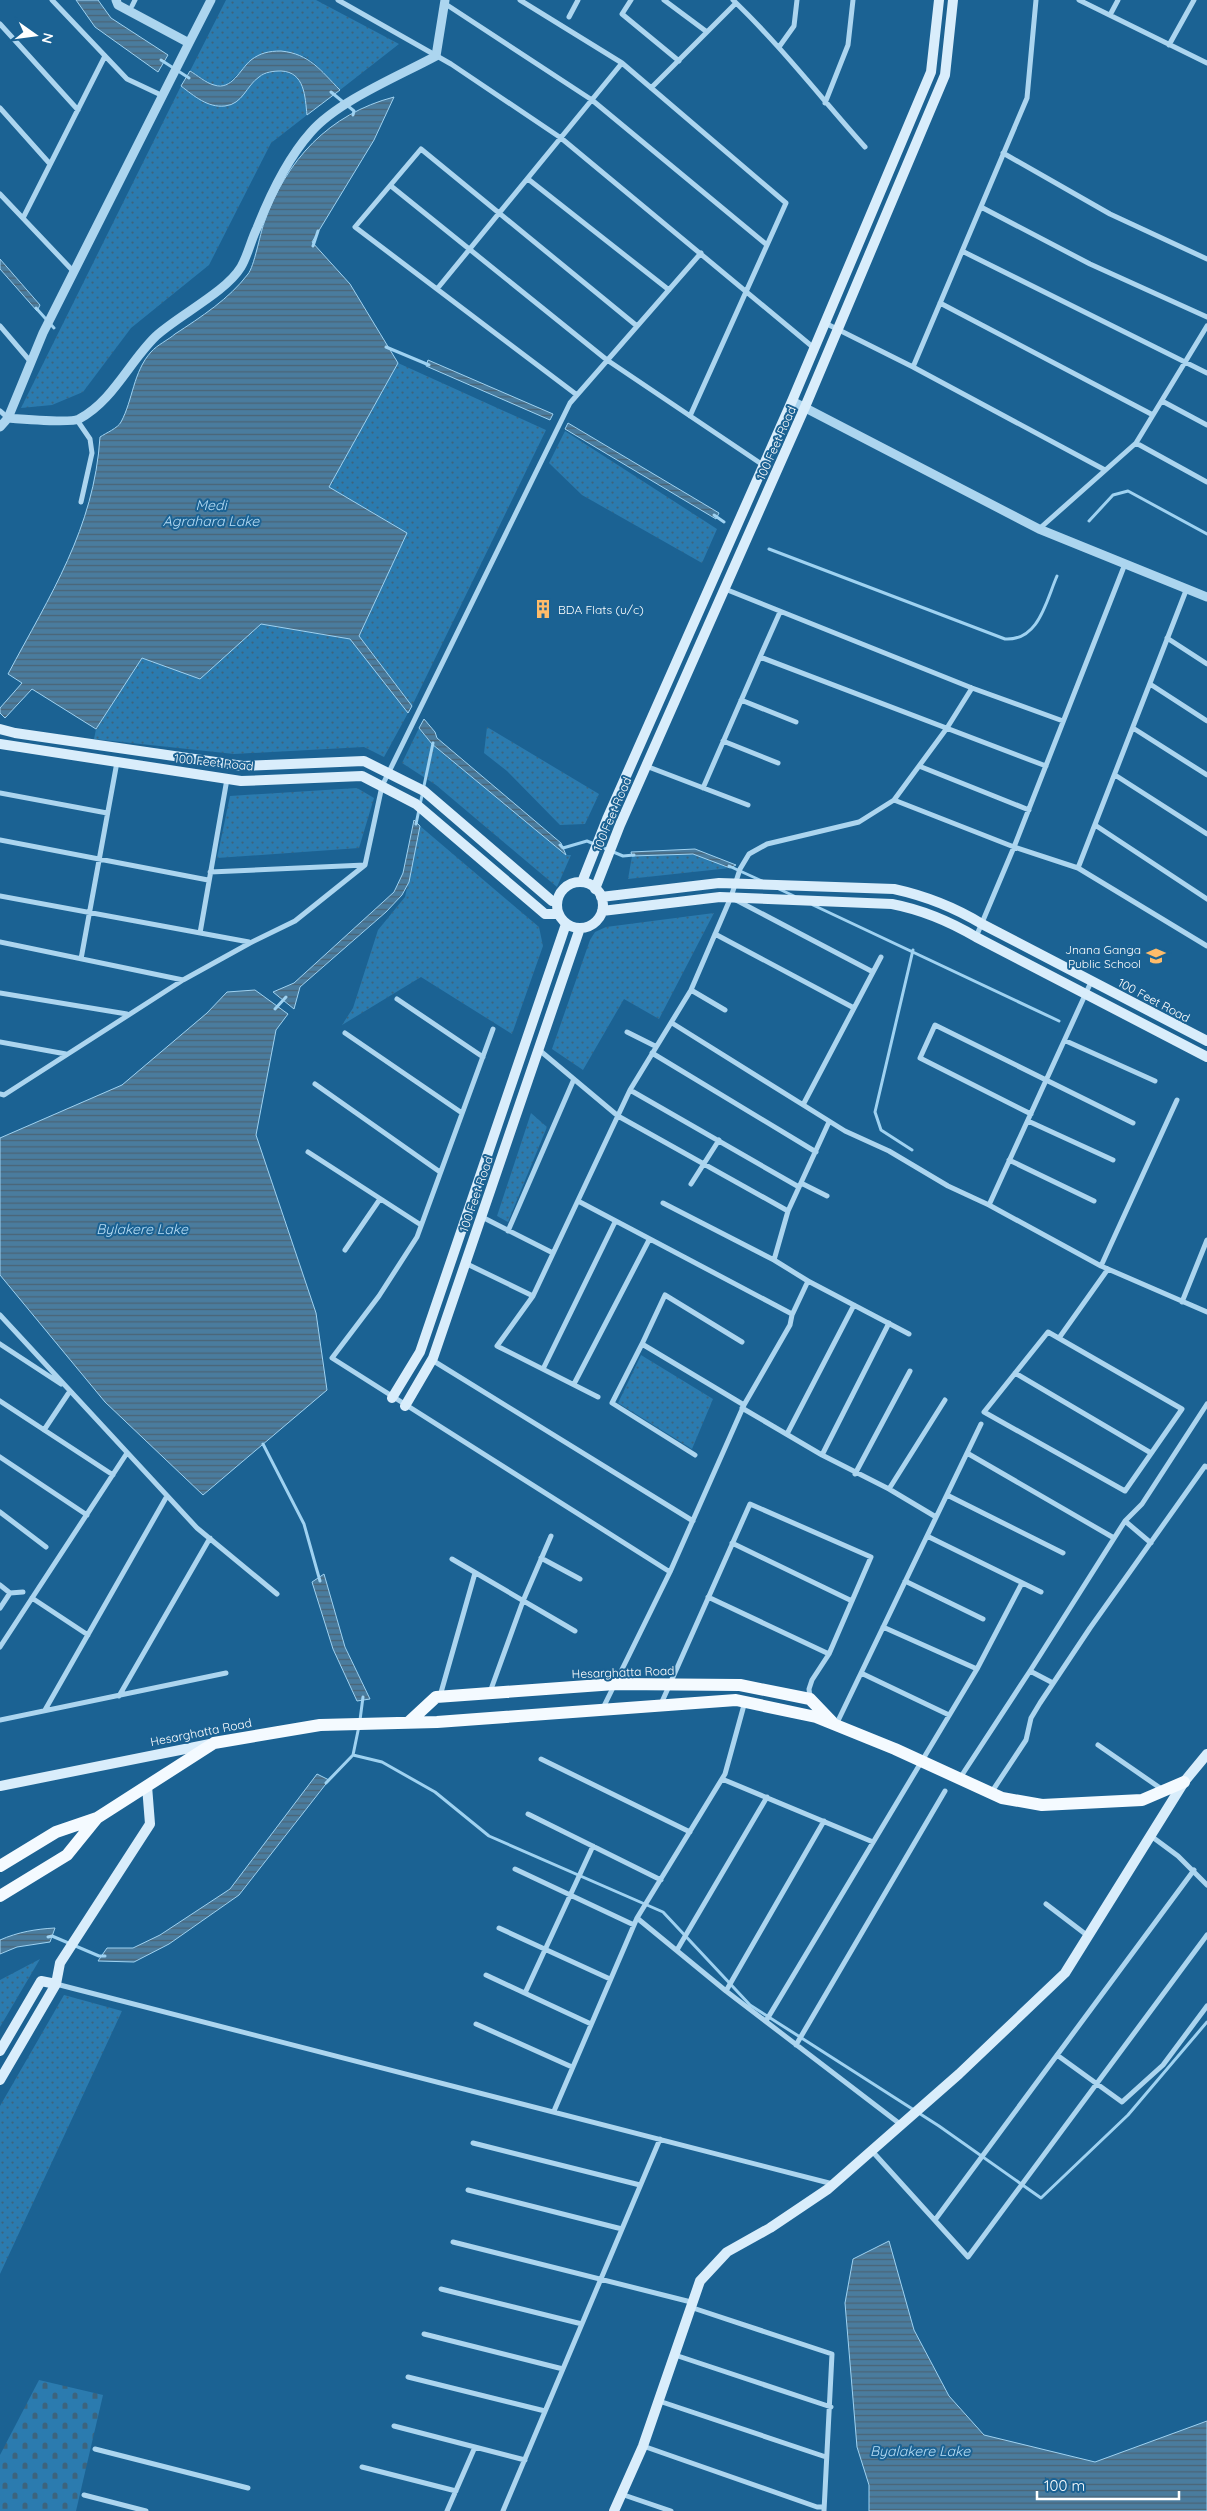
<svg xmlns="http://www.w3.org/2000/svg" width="1207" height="2511" font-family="Quicksand,sans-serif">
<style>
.grass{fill:url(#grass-dots)}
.cemetery{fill:url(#cemetery-stones)}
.water{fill:url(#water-rules);stroke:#9fd2f1}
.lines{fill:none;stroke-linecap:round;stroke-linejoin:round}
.stream{stroke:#9fd2f1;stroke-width:3}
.minor{stroke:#acd5ef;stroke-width:5}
.tertiary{stroke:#acd5ef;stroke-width:9}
.secondary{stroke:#d9edfb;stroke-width:10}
.primary{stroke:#f4faff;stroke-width:12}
.labels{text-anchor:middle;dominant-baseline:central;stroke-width:4;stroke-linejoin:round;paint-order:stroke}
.street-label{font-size:12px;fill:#fff;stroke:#1b6293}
.poi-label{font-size:12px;fill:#fff;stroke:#1b6293;text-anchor:start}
.water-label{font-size:14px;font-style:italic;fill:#b8def6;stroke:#1b6293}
</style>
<defs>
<pattern id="grass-dots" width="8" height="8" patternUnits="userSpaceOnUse" patternTransform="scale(1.25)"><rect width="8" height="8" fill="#2b7baf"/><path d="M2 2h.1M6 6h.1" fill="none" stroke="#3c647e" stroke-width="1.8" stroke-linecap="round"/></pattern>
<pattern id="cemetery-stones" width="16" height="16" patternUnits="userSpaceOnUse" patternTransform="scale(1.25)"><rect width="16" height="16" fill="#2b7baf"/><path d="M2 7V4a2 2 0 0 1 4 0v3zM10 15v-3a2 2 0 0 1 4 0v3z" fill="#3c647e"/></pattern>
<pattern id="water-rules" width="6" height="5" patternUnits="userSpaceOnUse" patternTransform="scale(1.25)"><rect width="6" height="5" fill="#4a7c9e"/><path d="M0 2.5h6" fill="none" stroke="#4b6475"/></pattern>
</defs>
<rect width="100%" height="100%" fill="#1b6293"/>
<path class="grass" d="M226,0H316L399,44L340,90L314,63L304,56L238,74L226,85H213L190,71Z
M273,71C305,71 304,89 307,115L271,143L209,265L131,328L83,392L52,405L21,408L181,86L198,99L237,101L258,77Z
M398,363L546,430L412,706L359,636L407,533L329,487Z
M565,431L717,529L702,563L582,495L549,463Z
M261,624L350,639L408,713L384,757L364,747L234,754L94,739L96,729L142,658L200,679Z
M487,727L599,794L585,824L560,825L507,771L484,753Z
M419,728L432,744L566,855H571L557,887L436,785L402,763Z
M357,788L374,798L359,848L217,858L230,796Z
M420,826L539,927L543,946L512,1034L421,977L342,1025L353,1008L378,930L405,897Z
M684,853L703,856L730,868L628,879L632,856Z
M714,913L659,1019L624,999L583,1070L552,1049L590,940L595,932L606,927Z
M531,1113L547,1127L508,1222L497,1216Z
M641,1355L713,1399L692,1449L618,1403Z
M40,1959L0,2027V1980Z
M64,1995L122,2011L0,2274V2106Z"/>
<path class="cemetery" d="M39,2380L103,2395L76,2511H0V2455Z"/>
<path class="water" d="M76,0H98L111,18L168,55L158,72L95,27Z
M281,51C310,54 320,70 340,90L307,115C305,97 305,72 281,71C273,71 265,72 259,77C246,86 243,104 225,106C208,108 194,96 181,86L190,71C197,75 206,83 214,85C232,91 240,69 251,60C260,53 269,51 281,51Z
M394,97L374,140L312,242L350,284L398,363L329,487L407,533L359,636L412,706L408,713L350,639L261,624L200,679L142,658L96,729L32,689L5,718L0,713V708L22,683L8,674C50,595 94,529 100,437C106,433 118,428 121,422C133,400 133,372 151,352C157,345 168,340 175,334C201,317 229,299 248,274C254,267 260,234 264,223C286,160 329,114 394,97Z
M0,259L40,305L37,311L0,269Z
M428,360L553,414L550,420L426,366Z
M568,423L719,513L716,519L565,429Z
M424,719L435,732L437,738L561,843L566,855L432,744L419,728Z
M414,820L420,826L409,882L402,895L386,912L300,987L294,1009L273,992L294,983L394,892L403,873Z
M695,849L736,865L730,868L693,854L632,856L631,852Z
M255,990L288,1014L276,1030L256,1135L316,1313L327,1390L203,1495L105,1402L0,1275V1138L122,1085L207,1013L227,992Z
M324,1574L345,1647L370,1699L357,1701L333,1649L312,1582Z
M317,1774L329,1780L239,1895L169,1944L134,1962L98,1961L107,1948H133L160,1935L230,1889Z
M55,1928L50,1942L17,1947L0,1954V1940C18,1932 36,1929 55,1928Z
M889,2241L914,2330L949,2396L984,2435L1095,2462L1207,2421V2511H869V2485L857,2447L845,2303L853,2259Z"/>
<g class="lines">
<path class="stream" d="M161,60L189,78
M331,92L354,111L353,115
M313,246L318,231
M36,308L54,328
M386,347L429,365
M714,515L724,522
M1089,521L1113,495L1128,491L1207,534
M769,549L1005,639C1039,641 1046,601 1057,576
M416,824L433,743
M560,845L563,848L587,841L623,856L634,855
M729,866L762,881
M779,889L794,896
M813,905L1059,1021
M275,1009L286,997
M912,1150L881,1130L875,1112L913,950
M263,1444L304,1524L320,1581
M360,1720L363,1697
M353,1755L382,1762L435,1792L489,1836L663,1912L750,2005L939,2126L1041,2198L1128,2115L1207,2022
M326,1783L353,1755L359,1726
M48,1937L52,1936L99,1956H105"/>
<path class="minor" d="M52,0L127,79L161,95
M338,0L451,64L561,138L814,348
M520,0L622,63L786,203L690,416
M631,0L622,14L679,61
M664,0L707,32
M733,0C781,46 821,98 865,147
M1079,0L1207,63
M444,3L592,100L767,245
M132,6L135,0
M1110,15L1118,0
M569,17L578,0
M0,24L78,110
M1169,45L1194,0
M779,47L794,26L797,0
M651,88L736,3
M825,103L848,45L853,0
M0,108L50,164
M1003,153L1110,214L1207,259
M528,179L669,290
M391,186L607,360L763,465
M0,194L74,272
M981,207L1090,264L1207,317
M23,218L105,56
M962,251L1207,373
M437,289L622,63
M940,303L1153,415
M825,323L913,367L1105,470
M0,326L30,361
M913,367L1027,98L1036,0
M577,395L355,227L421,149L637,326
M1162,401L1207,425
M0,411L8,418
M77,420L90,439L92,453L81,502
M1136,443L1207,482
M1039,529L1136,443L1207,326
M725,589L972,688L1063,721
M780,612L760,657L1046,766
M1167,638L1207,664
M1150,684L1207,721
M972,688L947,728L894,800L1014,847L1078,868L1207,946
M741,700L796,722
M1133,728L1207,775
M723,741L778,763
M646,766L748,805
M919,766L1029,810
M1115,775L1207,834
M703,788L760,657
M0,793L107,813
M1095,825L1207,899
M0,840L208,880
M1078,868L1187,588
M210,872L365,865
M0,896L249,942
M736,900L873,972
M200,933L227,779
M715,934L854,1008
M976,937L1014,847L1125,564
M0,942L183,980
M81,959L117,762
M691,990L725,1010
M0,993L127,1014
M397,999L483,1057
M672,1023L845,1131L889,1151L948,1186L989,1205L1101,1266L1207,1312
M493,1029L417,1237L379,1296L332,1358L670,1572
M627,1032L655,1046
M345,1033L462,1113
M1066,1041L1155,1081
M0,1042L66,1054
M538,1049L618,1116L788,1211
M652,1053L816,1152
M315,1084L440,1172
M630,1090L799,1187
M0,1094L4,1095L183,980L250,943L295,921L365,865L382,786L570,403L701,253
M804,1103L881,957
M1031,1114L920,1058L935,1025L1133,1123
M1028,1121L1113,1160
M308,1152L421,1225
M1009,1160L1094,1201
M801,1183L827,1196
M691,1184L719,1140
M578,1201L792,1314
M663,1203L774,1260
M989,1205L1091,982
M482,1217L553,1253
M508,1231L574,1079
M345,1250L380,1199
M465,1263L533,1296
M1101,1266L1177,1100
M808,1281L909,1334
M1182,1302L1207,1240
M0,1315L197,1528L277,1594
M1048,1332L1182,1409L1125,1491L984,1412Z
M1059,1338L1108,1269
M742,1342L665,1295L642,1344L744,1405
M0,1344L61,1384
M642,1344L612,1403L695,1455
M432,1360L693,1521
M543,1369L615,1222
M1015,1373L1151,1453
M574,1384L649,1240
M598,1397L497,1346L533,1296L630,1090L691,990L731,897L740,869L749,854L767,844L859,822L894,800
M0,1401L113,1475
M742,1408L822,1455L889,1489L936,1517
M44,1430L70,1391
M787,1434L854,1305
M967,1453L1114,1538
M822,1455L889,1323
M0,1457L87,1515
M855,1474L910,1371
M889,1489L945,1400
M947,1495L1063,1553
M0,1512L46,1547
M1125,1521L1151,1543
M927,1536L1041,1592
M732,1543L852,1601
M541,1558L580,1579
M452,1559L575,1631
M905,1581L983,1619
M0,1585L10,1593L23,1592
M708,1597L829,1654
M32,1598L88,1635
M0,1608L10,1593
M883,1627L977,1669
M0,1647L127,1453
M1030,1671L1053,1683
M861,1673L949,1715
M490,1692L523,1601L551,1536
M119,1696L210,1538
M440,1696L475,1573
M661,1704L750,1504L871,1557L829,1654L812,1680L809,1689L810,1698
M603,1708L670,1572L744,1405L790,1325L792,1315L808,1281L774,1260L788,1211L829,1122
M45,1710L167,1496
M0,1720L226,1673
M836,1725L981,1424
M1098,1745L1163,1790
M541,1759L690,1832
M960,1778L1030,1671L1125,1521L1142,1504L1207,1404
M722,1779L873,1842
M991,1793L1026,1740L1031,1718L1040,1703L1090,1628L1205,1466L1207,1467
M528,1814L661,1880
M1151,1836L1178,1856L1207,1885
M515,1869L634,1925
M1046,1904L1088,1936
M637,1918L726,1991L900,2124
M499,1928L610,1979
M677,1950L767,1797
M486,1975L591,2024
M56,1984L833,2184
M726,1991L824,1821
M525,1993L593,1846
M766,2021L977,1669L1022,1583
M476,2024L572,2067
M796,2045L945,1791
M1057,2055L1122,2102L1163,2065L1207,2006
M554,2111L637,1918L725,1774L744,1705
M473,2143L640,2185
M872,2151L968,2257L1207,1935
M468,2190L622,2229
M935,2220L1194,1870
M453,2242L691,2302
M441,2289L582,2324
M690,2307L832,2354L824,2511
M424,2334L563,2369
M675,2355L831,2407
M408,2377L545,2411
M659,2401L826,2457
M394,2426L525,2460
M643,2446L817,2507H824
M95,2449L248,2488
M362,2467L456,2491
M621,2494L671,2511
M84,2495L146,2511
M447,2511L475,2447
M503,2511L660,2139"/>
<path class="tertiary" d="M116,0L118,5L189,43L211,0
M792,401L1039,529L1207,597
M8,418L43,333L189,43
M0,427L8,418C20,419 71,423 79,419C113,401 129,362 156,336C179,315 226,292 241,267C248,255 251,240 257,228C270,195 287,159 311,132C338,101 399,76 436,56L445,0"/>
<path class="secondary" d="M0,729L15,733L243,766L364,761L424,791L552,901H557
M0,744L241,781L362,776L416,804L545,914H559
M582,882L607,819L792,401L931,72L939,0
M557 905a23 23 0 1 1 46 0a23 23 0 1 1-46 0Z
M595,889L620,825L805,407L945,75L953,0
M601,897L719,883L894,889C926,896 954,907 982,924L1207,1041
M602,911L720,897L892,904C923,910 949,921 976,937L1207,1057
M392,1398L420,1352L566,924
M405,1406L433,1358L580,928
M0,1786L210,1744
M0,2051L41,1981L56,1984
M0,2080L56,1984L60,1963L150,1824L147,1786
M614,2511L643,2446L700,2281L727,2252L770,2228L828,2189L959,2074L1065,1973L1184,1782L1207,1754"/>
<path class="primary" d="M409,1722L436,1697L615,1684L740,1685L810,1699L832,1722
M0,1866L56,1832L97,1818L214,1743L320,1725L437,1722L736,1700L816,1717L895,1749L1002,1798L1042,1805L1142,1800L1184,1782
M0,1896L67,1855L97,1818"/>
</g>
<defs>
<g id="building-bare" transform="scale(1.5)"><path d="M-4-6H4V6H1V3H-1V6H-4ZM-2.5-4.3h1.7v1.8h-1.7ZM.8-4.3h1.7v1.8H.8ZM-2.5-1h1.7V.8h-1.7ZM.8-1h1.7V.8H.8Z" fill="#ffbc6a" stroke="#1b6293" stroke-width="2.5" paint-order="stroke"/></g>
<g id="school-bare" transform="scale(1.5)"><path d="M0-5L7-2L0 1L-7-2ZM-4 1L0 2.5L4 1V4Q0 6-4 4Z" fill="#ffbc6a" stroke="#1b6293" stroke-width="2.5" paint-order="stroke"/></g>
</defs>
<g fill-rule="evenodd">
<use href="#building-bare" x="543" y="609"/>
<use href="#school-bare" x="1156" y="956"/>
</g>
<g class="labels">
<g class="street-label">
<text transform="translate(776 443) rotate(-66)">100 Feet Road</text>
<text transform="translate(214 762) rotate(6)">100 Feet Road</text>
<text transform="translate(612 814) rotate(-67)">100 Feet Road</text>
<text transform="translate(1154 1000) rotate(28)">100 Feet Road</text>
<text transform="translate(476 1194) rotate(-71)">100 Feet Road</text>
<text transform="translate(623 1672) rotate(-2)">Hesarghatta Road</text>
<text transform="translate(201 1732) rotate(-11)">Hesarghatta Road</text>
</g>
<g class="poi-label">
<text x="558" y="609">BDA Flats (u/c)</text>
<text x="1141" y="949" text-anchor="end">Jnana Ganga<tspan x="1141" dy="14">Public School</tspan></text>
</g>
<g class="water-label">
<text x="211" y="505">Medi<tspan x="211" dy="16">Agrahara Lake</tspan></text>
<text x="142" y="1229">Bylakere Lake</text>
<text x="920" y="2451">Byalakere Lake</text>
</g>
</g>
<g transform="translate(35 35) rotate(104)" stroke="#1b6293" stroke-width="4" paint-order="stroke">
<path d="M0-4L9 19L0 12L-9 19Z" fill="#ffffff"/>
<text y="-8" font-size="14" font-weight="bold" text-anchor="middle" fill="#ffffff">N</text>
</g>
<path d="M1037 2491v8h142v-8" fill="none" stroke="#ffffff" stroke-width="2.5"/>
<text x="1044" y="2491" font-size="15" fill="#ffffff" stroke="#1b6293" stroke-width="4" paint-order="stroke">100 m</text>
</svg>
